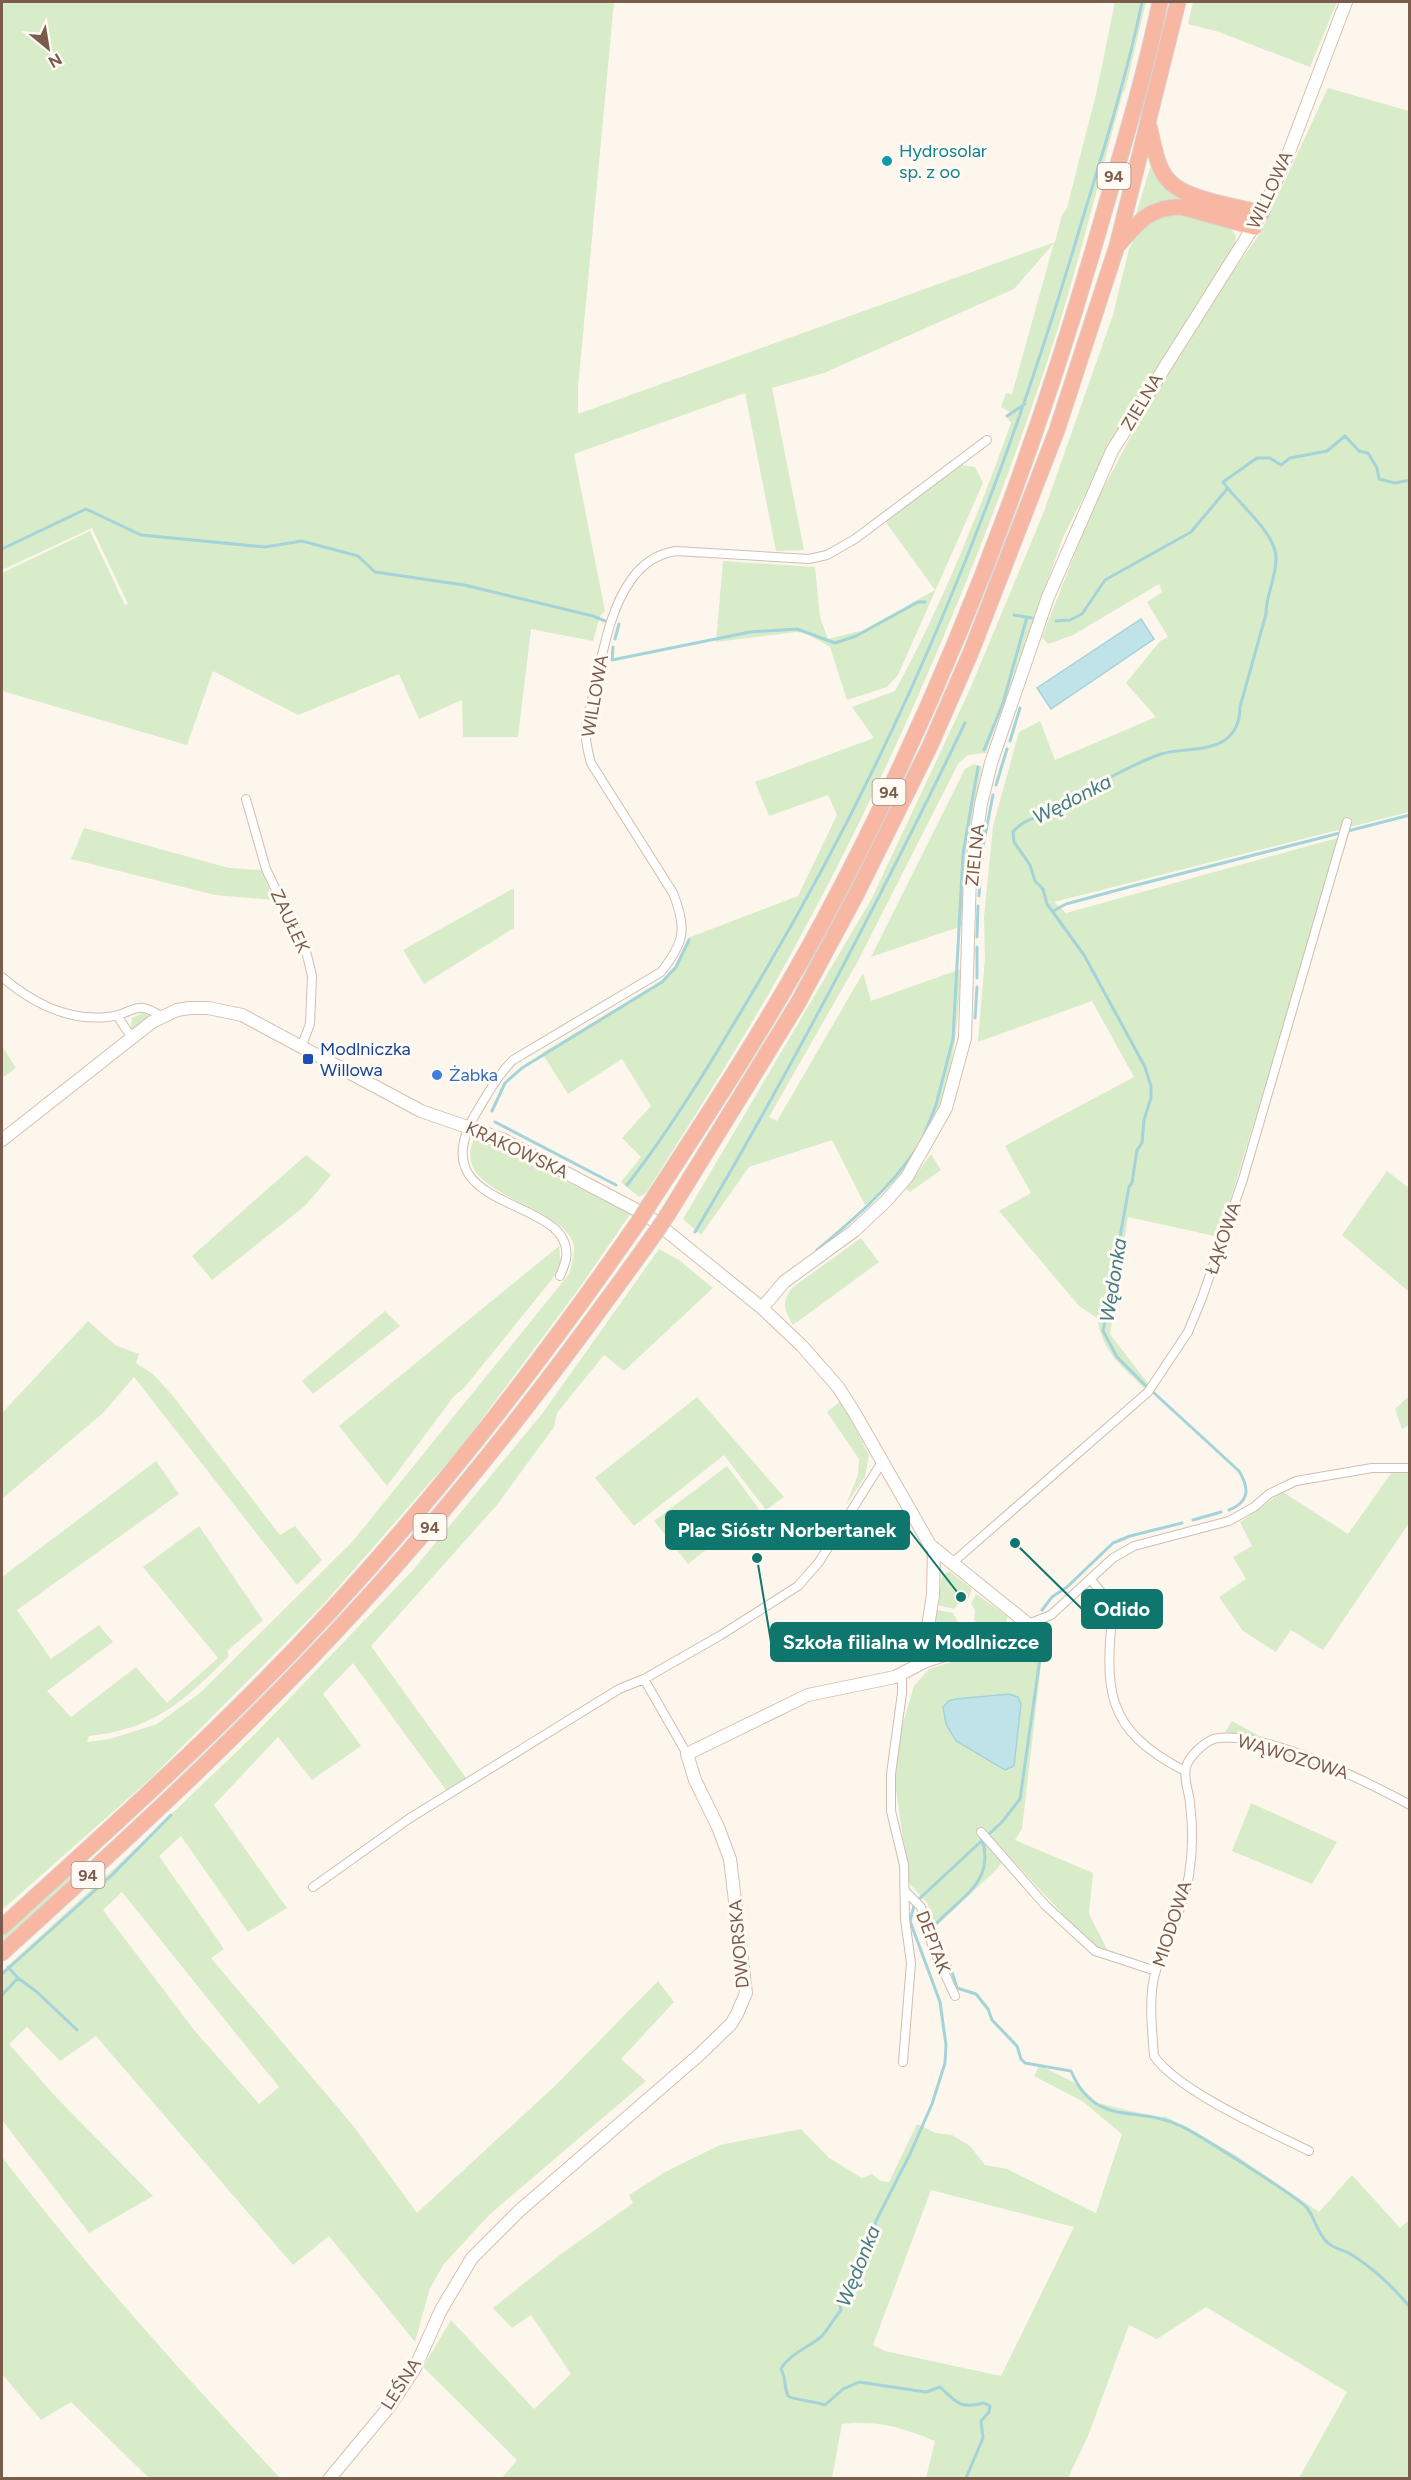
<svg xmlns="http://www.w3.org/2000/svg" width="1411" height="2480" font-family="Figtree,sans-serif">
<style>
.green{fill:#d8ecc9;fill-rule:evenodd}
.water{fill:#bfe3e8;stroke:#a5d3da;stroke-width:1.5}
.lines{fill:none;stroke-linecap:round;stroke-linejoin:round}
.stream{stroke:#a5d3da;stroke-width:3}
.street-casing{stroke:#d1beb0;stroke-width:10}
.secondary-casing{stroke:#d6c0b0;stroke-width:14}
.highway-casing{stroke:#dad1cd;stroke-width:17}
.street{stroke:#fff;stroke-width:8}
.secondary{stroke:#fff;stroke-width:12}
.highway{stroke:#f7b7a3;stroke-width:15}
.highway-bridge-casing{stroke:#dad1cd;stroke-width:17;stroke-linecap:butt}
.highway-bridge{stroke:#f7b7a3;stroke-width:15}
.culture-dot{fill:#0f9aa8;stroke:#fffaf3;stroke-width:2}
.transit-dot{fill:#1a4fb4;stroke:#fffaf3;stroke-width:2}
.shop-dot{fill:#3f7fe0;stroke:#fffaf3;stroke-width:2}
.labels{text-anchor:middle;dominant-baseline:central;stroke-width:6;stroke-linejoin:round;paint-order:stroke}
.shield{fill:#fffaf3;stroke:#a28b7f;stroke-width:1.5}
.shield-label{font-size:16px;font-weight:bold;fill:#7a5c4d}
.culture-label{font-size:18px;fill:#0d838f;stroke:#fffaf3;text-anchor:start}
.street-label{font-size:18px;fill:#7a5c4d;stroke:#fffaf3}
.transit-label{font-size:18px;fill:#164399;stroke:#fffaf3;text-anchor:start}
.shop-label{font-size:18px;fill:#366cbe;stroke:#fffaf3;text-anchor:start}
.water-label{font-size:20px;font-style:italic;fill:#437c86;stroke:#fffaf3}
.leader{fill:none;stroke:#0f766e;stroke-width:2}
.callout-dot{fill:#0f766e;stroke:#fffaf3;stroke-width:2}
.callout{fill:#0f766e;stroke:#0f766e;stroke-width:2}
.callout-label{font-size:20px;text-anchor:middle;font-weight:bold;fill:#fff}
</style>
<rect width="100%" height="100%" fill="#fdf6ec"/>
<path class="green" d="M2,2H614L578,388V414L1055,242L1062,215L1067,208L1097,90L1115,2H1146L1125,91L1123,92C1096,191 1072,292 1038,389C965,601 875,808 764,1002C726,1067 686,1130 646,1193L639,1197L621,1182L641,1157L622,1138L651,1106L622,1059L568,1094L542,1053L662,981L676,966L688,938L798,896L837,815L828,795L769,816L755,782L874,738L852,707L895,691C942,605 978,515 1011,423L1006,416L1010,412L1001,407L1006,393L1012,394L1054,243L1014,289L824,373L772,388L804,550L776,551L745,393L574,454L605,611L600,616L593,641L531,629L518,737H463L462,700L419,719L399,674L298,715L213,671L187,745L2,691V573L90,531L125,605L128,604L92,528L2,570Z
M1193,2H1337L1310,67L1219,32L1188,24Z
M1328,88L1409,111V812L1054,902L1066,913L1341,837L1219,1237L1128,1217L1110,1334L1149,1385L1145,1389C1121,1365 1103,1353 1097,1318L1079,1306L999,1211L1031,1193L1005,1146L1134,1077L1092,1001L978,1042L985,958L984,917L993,826L1019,732L1040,721L1055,760L1156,717L1126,683L1160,641L1168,637L1147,602L1162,592L1159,584L1073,635L1048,644L1042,637L1093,508L1131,436L1197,323L1261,232Z
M1153,158L1187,196L1184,203L1135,218Z
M1163,213L1198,215L1227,223L1236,236L1234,247L1116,435L1064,535L986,753L968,755L958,764L858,961L769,1117L777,1121L863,973L871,1001L961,969C956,1058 947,1152 865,1205L832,1140L749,1167L701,1235L683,1219L872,898L970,689L1043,514L1113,315L1129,249L1140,228Z
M961,465L975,467L983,483L898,675L887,687L847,700L830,647L806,633L796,632L716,642L723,561L815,567L820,617L828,639L864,630L935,590L885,521Z
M974,764L982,767L967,843L962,926L871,957L965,769Z
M84,828L229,868L262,870L273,900L215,895L71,859Z
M514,888V928L424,984L403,950Z
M142,1013L151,1016L134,1030L131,1028L132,1018Z
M2,1046L16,1068L2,1078Z
M475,1137L631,1213L580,1287L461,1447L320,1608L150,1779L2,1910V1577L156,1461L179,1494L17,1610L51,1659L99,1625L113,1642L47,1691L71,1717L136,1667L167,1703L218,1658L143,1567L199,1526L263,1620L227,1651L229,1656C184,1701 155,1729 89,1736L87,1742L110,1739L157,1724L200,1693L352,1542L570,1273C571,1266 575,1253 574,1246C565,1202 445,1196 475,1137Z
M931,1154L941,1170L910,1192L906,1189Z
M306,1155L331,1175L306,1205L212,1280L192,1256Z
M1387,1171L1409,1188L1408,1291L1342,1235Z
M861,1238L879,1262L793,1325C784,1310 781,1302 792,1288Z
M559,1246L561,1264L553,1278L464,1388L454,1396L387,1486L339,1426Z
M659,1249L679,1260L713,1288L624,1371L604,1355L557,1413L554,1427L496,1506L371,1646L466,1778L446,1790L353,1663L323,1694L361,1746L312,1780L278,1737L214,1805L287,1908L248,1932L181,1836L159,1856L224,1949L211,1958L355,2128L417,2213L556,2085L658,1981L674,2002L621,2059L646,2081L489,2215L444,2264L430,2288L415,2342L329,2236L293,2265L96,2036L60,2061L27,2027L9,2044L54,2095L153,2196L89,2233L2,2120V1971L117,1866L252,1737L413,1570L542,1414ZM122,1892L279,2087L259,2104L194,2030L103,1910Z
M385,1311L400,1326L313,1394L302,1381Z
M88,1321L115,1345L139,1354L136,1363L153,1374L173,1396L280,1535L295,1526L322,1560L297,1585L134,1377L104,1412L2,1499V1413Z
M1409,1396V1425L1402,1429L1395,1409Z
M697,1397L784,1497L766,1510L724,1455L634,1526L595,1478Z
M841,1401L869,1455L865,1477L846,1505L858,1475L859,1459L827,1412Z
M727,1466L759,1509L688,1564L654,1521Z
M1392,1472L1409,1473V1523L1323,1650L1291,1630L1276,1652L1243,1631L1219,1597L1246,1579L1233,1557L1252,1546L1240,1522L1283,1492L1348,1534Z
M949,1571L972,1589L967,1602L959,1603L954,1609L938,1605L942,1576Z
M976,1594L1007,1616L1006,1627L984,1634L974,1620L975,1610L971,1604Z
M937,1610L953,1613L958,1622L969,1623L978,1636L935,1648L932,1640Z
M1045,1630L1022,1829L1015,1840L1093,1873L1089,1914L1108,1951L1095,1949L1007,1854L997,1869L931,1931L928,1904L909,1883L895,1782L901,1730L914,1686L929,1669L1025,1639L1034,1631Z
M1232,1721L1269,1741L1225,1732Z
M1251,1803L1337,1842L1312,1884L1232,1851Z
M88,1859L91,1864L2,1944V1937Z
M1039,2065L1077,2084L1098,2103L1161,2118L1165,2116L1237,2156L1319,2212L1352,2175L1400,2228L1409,2220V2478H1299L1347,2392L1206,2307L1157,2339L1129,2325L1088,2436L1068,2478H926L935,2441C902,2427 878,2420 842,2424L832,2478H502L517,2460L423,2367L451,2320L534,2409L571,2374L531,2315L512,2328L493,2308L561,2254L633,2203L629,2195L665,2172L720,2145L801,2129L829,2158L862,2178L872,2174L881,2181L889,2182L917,2124L936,2133L952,2135L970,2146L985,2165L1007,2169L1096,2213L1122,2134L1082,2101L1034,2076ZM931,2190L1074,2227L1001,2376L885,2351L873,2345Z
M2,2157C88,2269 183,2374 280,2478H149L71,2402L41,2420L2,2374Z"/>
<path class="water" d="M1141,619L1154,639L1051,709L1037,688Z
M1009,1694L1018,1697L1021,1704L1014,1766L1005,1770L956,1741L946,1724L943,1707L949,1701L956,1699Z"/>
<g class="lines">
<path class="stream" d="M1007,416L1025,404
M2,549L86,509L141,535L265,547L302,541L358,556L375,572L464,585L593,616L605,621
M1014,615L1032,618
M1056,621L1070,620L1082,614L1105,580L1191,532L1228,488
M615,639L619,624
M613,647L612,660L750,632L797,629L835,643L856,636L918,602H925
M1010,741L1020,708
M984,750L1003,703L1027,617
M996,785L1007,749
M1348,831L1410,815
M981,856L993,795
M979,896L981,865
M1053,911L1066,904L1129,887L1340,833
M977,937L978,906
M977,978V947
M975,1018L977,987
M492,1111L505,1083L522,1068L662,982L676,967L689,940
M495,1122L616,1185
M922,1140L936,1105L953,1039L963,854L978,767
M627,1185C679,1118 722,1044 765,971C903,737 1001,494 1078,234C1101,158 1126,80 1142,2
M695,1232C793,1067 881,897 965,723
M817,1250C854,1219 888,1190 915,1151
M1146,1386L1117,1357L1103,1331L1129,1187L1132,1183L1137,1150L1142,1143L1144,1120L1151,1098V1086L1145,1067L1084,955L1047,904L1043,889L1035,881L1030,865L1014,842L1013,832C1025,817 1043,818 1056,806C1091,789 1124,767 1161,754C1181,748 1207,752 1225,740C1236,732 1240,720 1240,707L1266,614C1266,595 1276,578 1276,559C1277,533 1237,503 1223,482L1257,458H1270L1281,465L1290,458L1327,451L1345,436L1359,451L1368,453L1377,468L1379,479L1395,483L1410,480
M1153,1392L1239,1471C1250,1489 1249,1502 1229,1510
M1193,1520L1221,1512
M1042,1610L1052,1597L1067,1587L1113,1543L1130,1536L1182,1523
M1042,1644L1045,1626
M919,1899L1002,1822L1020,1799L1041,1651
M914,1906L910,1921L940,2002L946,2045L945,2063L932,2104L910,2154L876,2221L873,2236L863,2255L861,2268L839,2302L841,2310C834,2318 828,2330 821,2337C809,2347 788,2355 781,2369C786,2377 784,2388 788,2396C790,2399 818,2402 825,2405L843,2389L859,2382L926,2392L940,2387C957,2403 960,2409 984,2403L990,2406L989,2412L981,2421L983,2438L966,2478
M940,1944L932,1928C958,1898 996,1884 982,1839
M949,1962L957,1988L976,1994L988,2009L992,2020L1017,2046L1021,2059L1025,2063L1071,2071C1096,2129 1135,2104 1181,2126C1195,2132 1302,2200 1307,2208C1315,2218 1317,2234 1328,2243C1334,2249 1345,2250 1352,2255C1373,2268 1394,2288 1410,2307
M2,1974L112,1875L171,1815
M18,1978L37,1992L77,2030
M2,1995L18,1978L8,1967"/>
<g class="street-casing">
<path id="street" d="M246,799L266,869L307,955L312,976L310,1024L302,1045
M2,977C31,1002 67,1021 107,1017C135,1015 133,997 162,1017
M118,1017L132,1038
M560,1276C562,1271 565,1264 566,1259C576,1193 411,1216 479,1108C490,1090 498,1075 513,1060L661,972C685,942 687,928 673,893L591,763C588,752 585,742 586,731C586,717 592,703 594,690C603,653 609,611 631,580C642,564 657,554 676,551L809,559L827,555L855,539L987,440
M951,1564L1148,1392L1188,1332L1202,1298L1243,1179L1347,822
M1091,1580L1113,1606C1105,1689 1103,1729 1185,1771
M1028,1624L1051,1615L1113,1558L1134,1546L1229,1521L1254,1507L1269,1494L1296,1481L1372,1468H1410
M902,1674V1693L891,1774V1811L904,1865L905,1919L911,1963L903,2062
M644,1679L687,1754
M981,1832L1046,1906L1095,1951L1156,1971
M313,1887L410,1818L619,1689L644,1679L721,1635L798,1586L819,1562L882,1462
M906,1892L921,1907L933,1948L955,1996
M1309,2151C1269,2131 1178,2091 1154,2056C1152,2029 1148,1995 1156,1970C1166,1937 1183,1911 1189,1875C1193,1851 1193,1827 1190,1803C1189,1792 1183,1778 1186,1767C1189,1756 1207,1739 1218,1738C1267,1732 1366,1781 1410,1805"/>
</g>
<g class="secondary-casing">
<path id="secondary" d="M2,1140L152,1022L177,1010L190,1008H208L242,1015L421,1111L502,1139L648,1216L762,1308L802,1346L838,1387L854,1412L930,1545L1028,1624L1008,1634L926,1661L895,1677L808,1695L687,1754L695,1780L718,1827L730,1859L746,1993L737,2014L731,2024L699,2055L519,2211L472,2258L441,2310L415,2368L389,2407L330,2478
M762,1308L784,1282L854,1231L886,1201L907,1177L946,1108L965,1038L970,875L981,804L991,763L1048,597L1112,451L1262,213L1289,152L1346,2
M926,1661L924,1651L933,1595L934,1549"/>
</g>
<g class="highway-casing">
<path id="highway" d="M1149,126C1154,144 1156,168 1170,182C1188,200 1238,207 1262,213
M1119,244C1138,222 1151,206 1182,207L1254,227
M649,1205C709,1113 770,1020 822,923C942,700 1033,462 1102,219C1123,147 1145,75 1160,2
M668,1214L798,1003L856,895L930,746L971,652L1057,430L1117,246L1178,2
M2,1927C84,1852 168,1777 247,1698C393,1553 522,1390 639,1221
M2,1953C123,1843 243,1733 354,1612C464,1493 562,1364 656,1232"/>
</g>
<use href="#street" class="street"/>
<use href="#secondary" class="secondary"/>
<use href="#highway" class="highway"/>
<g class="highway-bridge-casing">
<path id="highway-bridge" d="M639,1221L649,1205
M656,1232L668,1214"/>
</g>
<use href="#highway-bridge" class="highway-bridge"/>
</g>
<circle class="culture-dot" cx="887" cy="161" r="6"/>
<rect class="transit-dot" x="302" y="1053" width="12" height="12" rx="3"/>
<circle class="shop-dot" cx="437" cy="1075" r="6"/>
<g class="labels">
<g class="shield">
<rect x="1097.5" y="163" width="33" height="26" rx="4.5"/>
<rect x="872.5" y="779" width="33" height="26" rx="4.5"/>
<rect x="413.5" y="1514" width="33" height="26" rx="4.5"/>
<rect x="71.5" y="1862" width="33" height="26" rx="4.5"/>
</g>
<g class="shield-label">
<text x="1114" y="176">94</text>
<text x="889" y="792">94</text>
<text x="430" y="1527">94</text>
<text x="88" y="1875">94</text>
</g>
<g class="culture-label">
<text x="899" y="151">Hydrosolar<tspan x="899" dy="21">sp. z oo</tspan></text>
</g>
<g class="street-label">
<text transform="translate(1270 190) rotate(-65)">WILLOWA</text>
<text transform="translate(1142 402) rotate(-59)">ZIELNA</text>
<text transform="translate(595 696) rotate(-80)">WILLOWA</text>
<text transform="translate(975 855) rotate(-84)">ZIELNA</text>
<text transform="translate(290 921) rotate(65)">ZAUŁEK</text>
<text transform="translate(517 1150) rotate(25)">KRAKOWSKA</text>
<text transform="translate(1223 1238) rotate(-71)">ŁĄKOWA</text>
<text transform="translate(1293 1757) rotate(17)">WĄWOZOWA</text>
<text transform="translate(1172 1924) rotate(-72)">MIODOWA</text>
<text transform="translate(933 1942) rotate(69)">DEPTAK</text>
<text transform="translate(739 1944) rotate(-95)">DWORSKA</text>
<text transform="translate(401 2384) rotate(-57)">LEŚNA</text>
</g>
<g class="transit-label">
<text x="320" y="1049">Modlniczka<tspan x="320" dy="21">Willowa</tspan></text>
</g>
<g class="shop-label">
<text x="449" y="1075">Żabka</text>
</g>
<g class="water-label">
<text transform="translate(1072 799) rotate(-27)">Wędonka</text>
<text transform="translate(1113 1280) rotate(-81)">Wędonka</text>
<text transform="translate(858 2266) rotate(-68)">Wędonka</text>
</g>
</g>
<path class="leader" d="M961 1597L909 1530M1015 1543L1082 1609M757 1558L771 1642"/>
<g class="callout-dot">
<circle cx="961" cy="1597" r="6"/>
<circle cx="1015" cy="1543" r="6"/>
<circle cx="757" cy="1558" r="6"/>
</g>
<g class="callout">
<rect x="666" y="1511" width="243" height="38" rx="6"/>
<rect x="1082" y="1590" width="80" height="38" rx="6"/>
<rect x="771" y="1623" width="280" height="38" rx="6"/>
</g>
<g class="callout-label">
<text x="787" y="1537">Plac Sióstr Norbertanek</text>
<text x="1122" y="1616">Odido</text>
<text x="911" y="1649">Szkoła filialna w Modlniczce</text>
</g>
<rect width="1411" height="2480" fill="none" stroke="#7a5c4d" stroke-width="6"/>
<g transform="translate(48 48) rotate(150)" stroke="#fffaf3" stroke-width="4.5" paint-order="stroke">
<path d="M0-4.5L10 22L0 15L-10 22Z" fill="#7a5c4d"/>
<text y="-9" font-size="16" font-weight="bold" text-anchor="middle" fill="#7a5c4d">N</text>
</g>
</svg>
